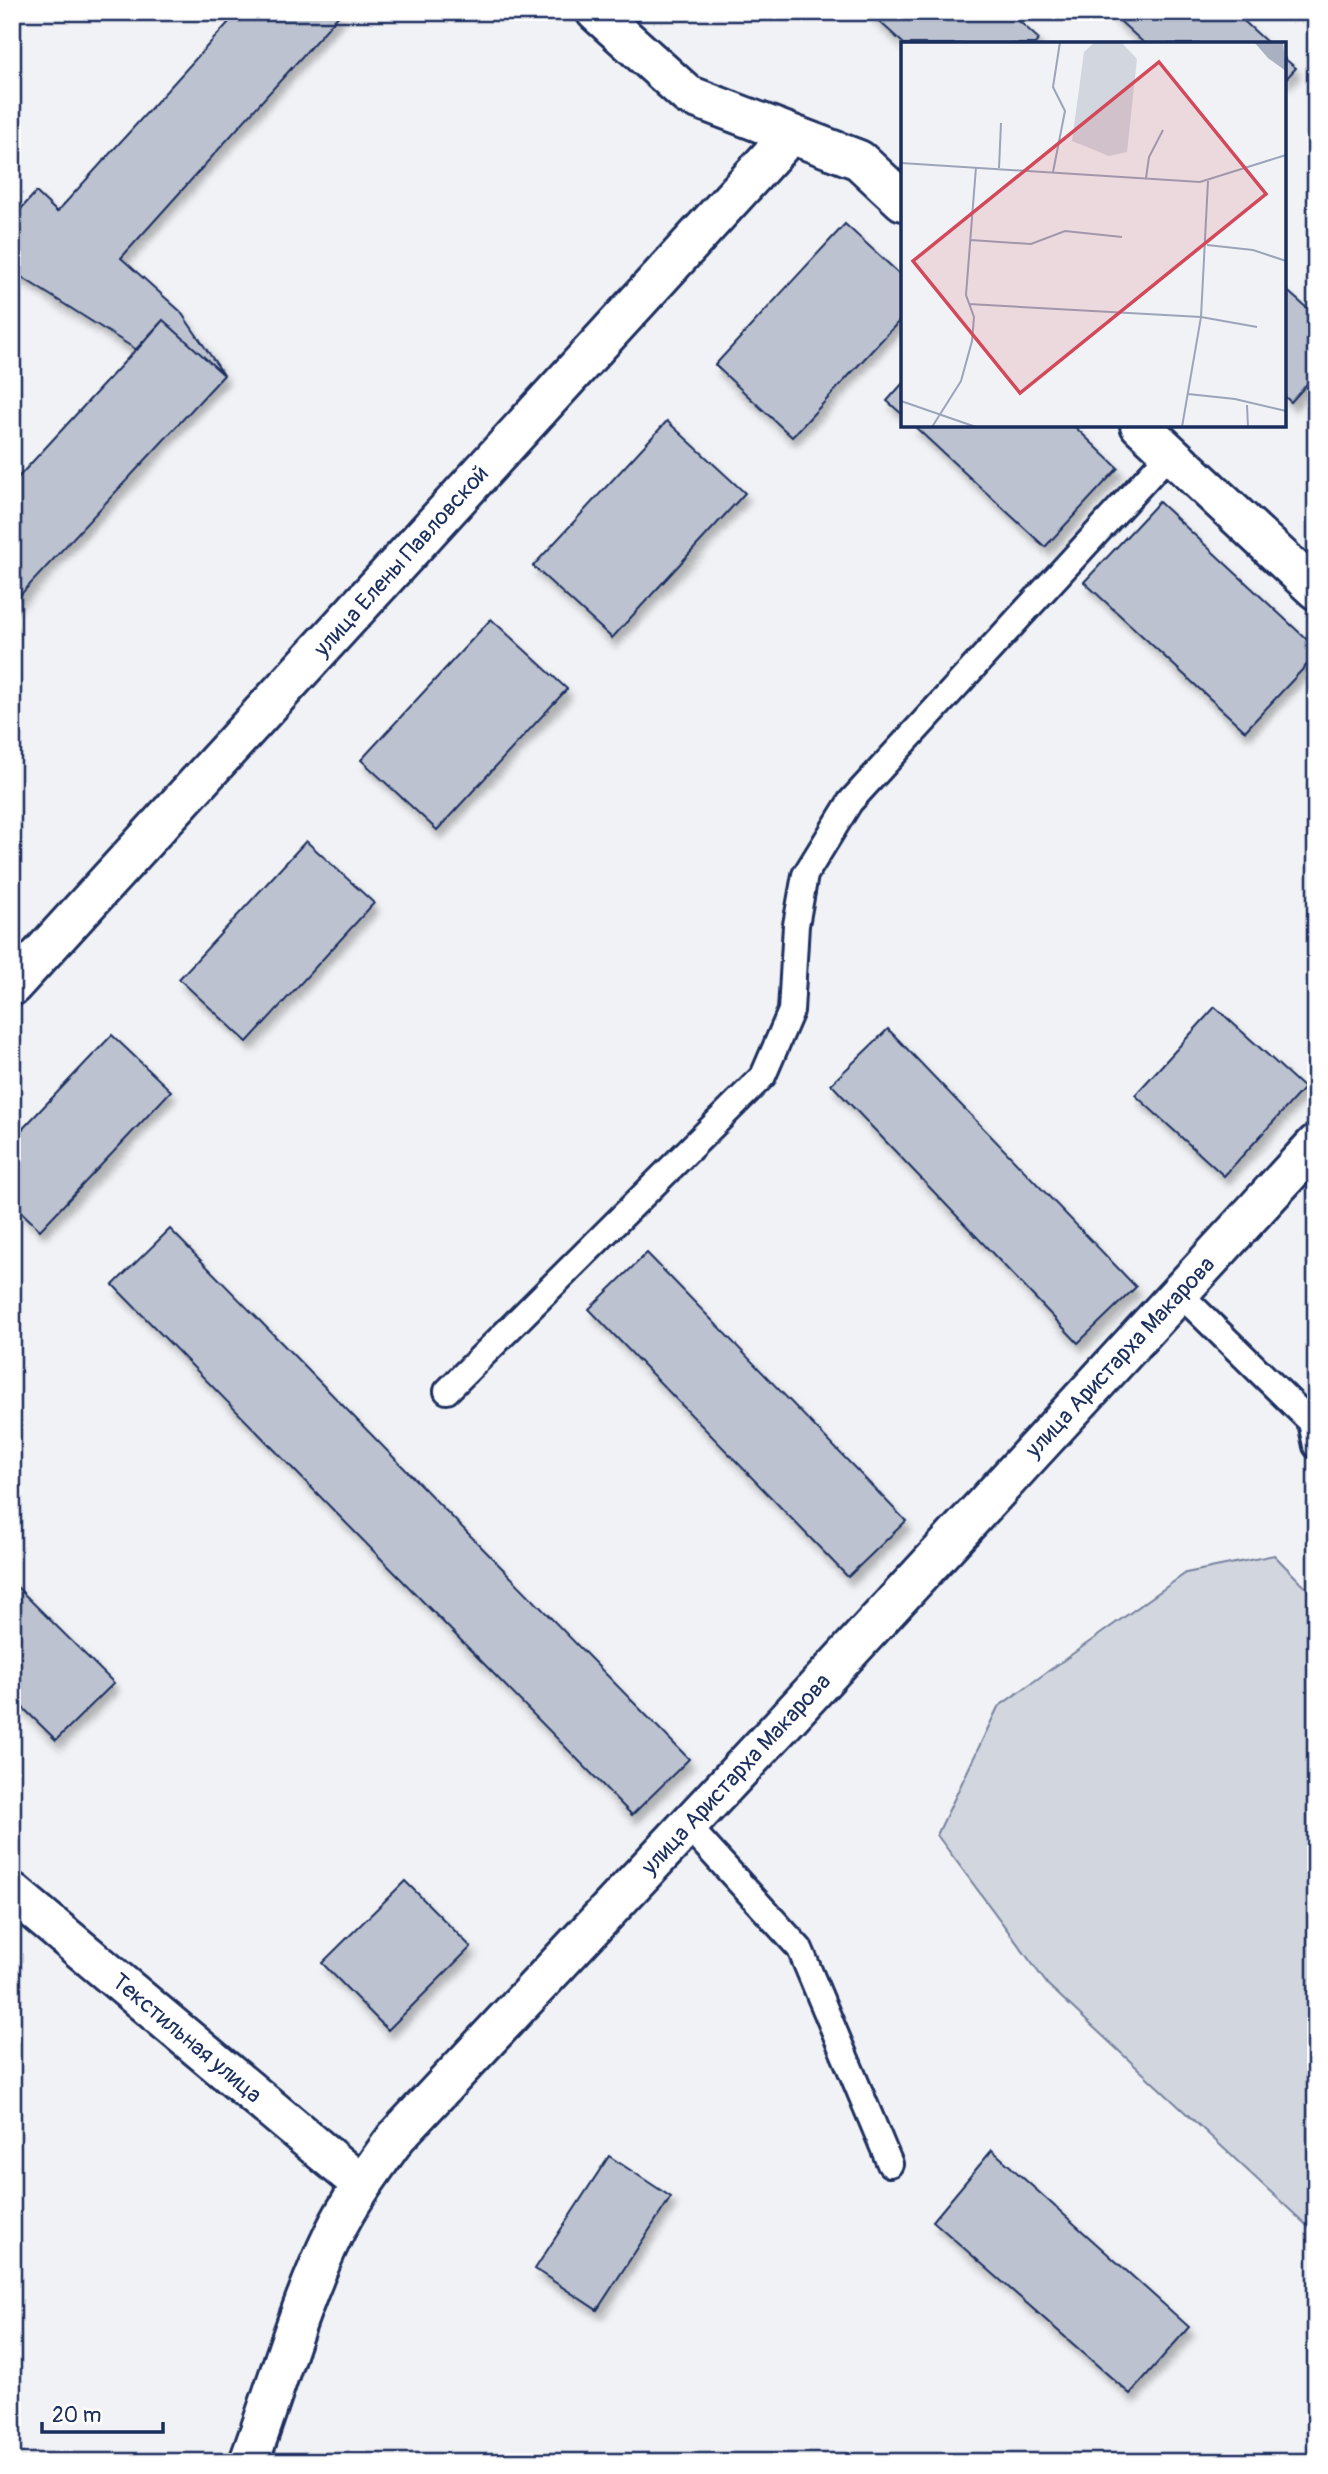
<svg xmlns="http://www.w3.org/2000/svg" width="1328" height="2474" font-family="Pangolin,sans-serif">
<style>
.green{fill:#d2d6df;stroke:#76829e;stroke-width:2}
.building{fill:#bcc2d0;stroke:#1b2f5e;stroke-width:2;filter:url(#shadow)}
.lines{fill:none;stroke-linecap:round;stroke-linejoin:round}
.lane-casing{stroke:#1b2f5e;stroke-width:30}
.street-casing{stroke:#1b2f5e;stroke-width:44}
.secondary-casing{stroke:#1b2f5e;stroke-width:44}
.lane{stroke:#fff;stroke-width:24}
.street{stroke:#fff;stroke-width:38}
.secondary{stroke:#fff;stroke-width:38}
.labels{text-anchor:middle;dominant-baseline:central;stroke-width:6;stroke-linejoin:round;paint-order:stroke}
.street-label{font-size:23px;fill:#1b2f5e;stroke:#fff}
.inset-road{fill:none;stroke:#9ba4b9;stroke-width:2}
.view{fill:#d1495b;fill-opacity:0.15;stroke:#d1495b;stroke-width:3.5}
.inset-edge{fill:none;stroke:#1b2f5e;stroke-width:3.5}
</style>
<defs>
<filter id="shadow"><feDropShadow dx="4.5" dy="8" stdDeviation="3.5" flood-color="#0004"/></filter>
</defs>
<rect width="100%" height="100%" fill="#f1f2f5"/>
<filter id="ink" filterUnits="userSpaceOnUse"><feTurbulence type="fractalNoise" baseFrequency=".0143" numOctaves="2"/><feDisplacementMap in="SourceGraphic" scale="14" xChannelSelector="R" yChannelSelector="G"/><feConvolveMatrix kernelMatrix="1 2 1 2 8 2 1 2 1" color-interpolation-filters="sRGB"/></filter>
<g filter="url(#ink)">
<path class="green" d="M1274,1555L1316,1598V2234L1048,1985L937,1835L998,1707L1186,1573Z"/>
<path class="building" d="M238,12H342L121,258L180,311L224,375L163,320L137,350L12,271V219L36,192L57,212Z
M869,12H1009L1039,39L1035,44H904Z
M1110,12H1234L1269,44H1145Z
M1284,58L1296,68L1284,81Z
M845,224L903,277V317L792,437L715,365Z
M1284,288L1316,316V374L1291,402L1284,396Z
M163,320L224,375L12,604V484Z
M903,383V415L887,401Z
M667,421L745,493L612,638L533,566Z
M913,425H1073L1118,468L1045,547Z
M1159,502L1316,648V655L1245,731L1084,582Z
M491,619L567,689L437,830L361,760Z
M306,841L374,903L247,1042L179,979Z
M1215,1007L1304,1088L1224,1176L1135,1095Z
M888,1029L1136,1287L1078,1343L831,1084Z
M112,1035L171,1091L40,1230L12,1203V1140Z
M170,1229L689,1759L632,1815L113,1285Z
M647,1253L906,1521L848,1577L589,1309Z
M12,1582L114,1683L56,1740L12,1697Z
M405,1881L471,1947L388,2030L322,1963Z
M992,2150L1189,2327L1130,2394L933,2221Z
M609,2156L671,2197L597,2310L535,2269Z"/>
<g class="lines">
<g class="lane-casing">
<path id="lane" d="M1179,1293L1311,1422L1316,1446
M447,1391L763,1076L791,1011L796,925L805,875L850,802L1170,453
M688,1826L800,1949L890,2164"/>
</g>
<g class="street-casing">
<path id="street" d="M596,12L688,95L859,160L903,201
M1140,425L1316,590
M12,986L790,135
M12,1892L362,2185"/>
</g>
<g class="secondary-casing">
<path id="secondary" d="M249,2462C276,2388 299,2305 333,2235C350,2200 374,2168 397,2136L781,1726L1316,1144"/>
</g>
<use href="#lane" class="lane"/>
<use href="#street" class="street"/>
<use href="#secondary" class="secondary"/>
</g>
</g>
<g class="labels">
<g class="street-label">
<text transform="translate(401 561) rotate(-48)">улица Елены Павловской</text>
<text transform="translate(1120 1357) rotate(-47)">улица Аристарха Макарова</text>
<text transform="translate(736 1774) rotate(-47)">улица Аристарха Макарова</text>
<text transform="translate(187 2038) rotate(40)">Текстильная улица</text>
</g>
</g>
<g transform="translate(901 42)">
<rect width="385" height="385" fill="#f1f2f5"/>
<path d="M194,0H220L236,17L226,110L208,114L171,99L183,10Z" fill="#d2d6df"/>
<path d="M353,0H382L385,29L367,16Z" fill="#a8b0c2"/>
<path class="inset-road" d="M0,121L299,140L385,113M98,126L100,81M152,130L164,69L152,45L159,0M245,136L248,115L262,88M70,198L130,202L164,189L221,195M306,203L352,208L385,219M68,262L300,275L356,285M287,352L334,357L385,369M0,359L75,385M346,363L347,385M31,385L60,339L71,299L73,275L65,253L75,125M281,385L300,275L307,139"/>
<path class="view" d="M258,20L365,152L119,351L12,219Z"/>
<rect width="385" height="385" class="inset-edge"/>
</g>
<rect width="1328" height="2474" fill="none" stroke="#fff" stroke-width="42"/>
<rect x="21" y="21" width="1286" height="2432" fill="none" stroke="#1b2f5e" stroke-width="2.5" filter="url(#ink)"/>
<path d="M42 2422v10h121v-10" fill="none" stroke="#1b2f5e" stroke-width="3.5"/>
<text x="52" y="2422" font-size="21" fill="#1b2f5e" stroke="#ffffff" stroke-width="5" paint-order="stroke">20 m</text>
</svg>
